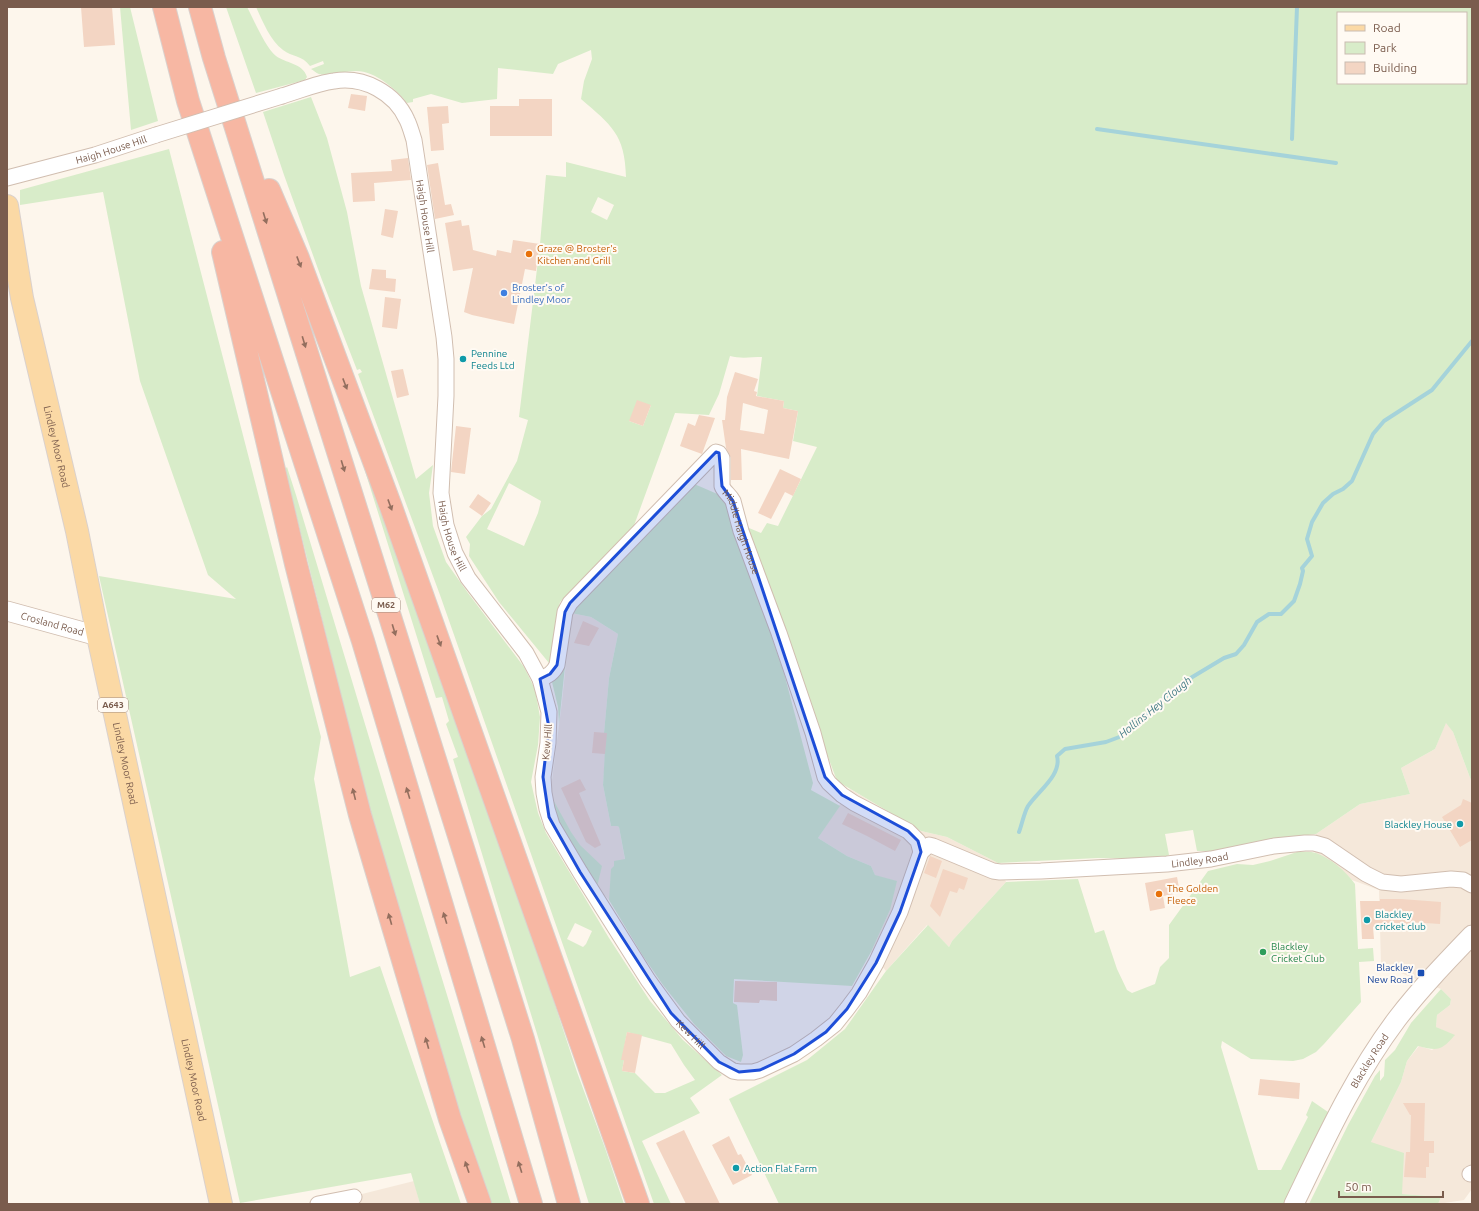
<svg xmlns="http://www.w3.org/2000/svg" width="1479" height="1211" font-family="Ubuntu,sans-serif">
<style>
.residential{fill:#f5e8da}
.green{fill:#d8ecc9;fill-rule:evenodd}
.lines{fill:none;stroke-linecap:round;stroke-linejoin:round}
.stream{stroke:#a5d3da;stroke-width:4}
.building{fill:#f3d5c3;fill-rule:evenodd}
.minor-casing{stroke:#d1beb0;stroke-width:17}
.tertiary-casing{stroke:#d1beb0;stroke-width:21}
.primary-casing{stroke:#dad1cd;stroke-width:24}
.motorway-casing{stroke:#dad1cd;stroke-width:24}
.minor{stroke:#fff;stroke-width:15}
.tertiary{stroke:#fff;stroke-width:19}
.primary{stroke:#fbd9a5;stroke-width:22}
.motorway{stroke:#f7b7a3;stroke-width:22}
.minor-bridge-casing{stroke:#d1beb0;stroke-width:17;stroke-linecap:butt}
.minor-bridge{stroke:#fff;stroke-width:15}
.oneway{fill:#936e5e}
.marked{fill:#1d4ed8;fill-opacity:0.2;stroke:#1d4ed8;stroke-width:3;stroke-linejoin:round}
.food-dot{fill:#e8710a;stroke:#fffaf3;stroke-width:1.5}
.shop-dot{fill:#3f7fe0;stroke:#fffaf3;stroke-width:1.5}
.culture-dot{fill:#0f9aa8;stroke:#fffaf3;stroke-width:1.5}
.leisure-dot{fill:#2e9e5b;stroke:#fffaf3;stroke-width:1.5}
.transit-dot{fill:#1a4fb4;stroke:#fffaf3;stroke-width:1.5}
.labels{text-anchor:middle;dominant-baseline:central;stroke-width:4;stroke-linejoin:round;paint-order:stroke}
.shield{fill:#fffaf3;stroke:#a28b7f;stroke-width:1}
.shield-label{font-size:9px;font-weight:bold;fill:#7a5c4d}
.street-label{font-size:10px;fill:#7a5c4d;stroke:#fffaf3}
.food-label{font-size:10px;fill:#c56008;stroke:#fffaf3;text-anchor:start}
.shop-label{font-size:10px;fill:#366cbe;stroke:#fffaf3;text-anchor:start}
.culture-label{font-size:10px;fill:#0d838f;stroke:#fffaf3;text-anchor:start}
.leisure-label{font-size:10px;fill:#27864d;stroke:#fffaf3;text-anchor:start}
.transit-label{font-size:10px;fill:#164399;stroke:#fffaf3;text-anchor:end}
.water-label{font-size:11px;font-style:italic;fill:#437c86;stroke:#fffaf3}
</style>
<rect width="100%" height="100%" fill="#fdf6ec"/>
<path class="residential" d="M571,613L591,617L618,634L609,678L604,733H607L603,785L611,826H617L619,827L625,860L613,899L609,900L597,887L550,796L562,702Z
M1446,722L1453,732L1472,783V1189L1464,1200L1438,1204L1441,1197L1402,1194L1371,1142L1401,1082L1407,1061L1419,1046L1432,1050L1454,1036L1436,1027L1437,1015L1450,1005L1451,999L1441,989L1381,965L1379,890L1352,880L1339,867L1315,853L1316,834L1360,804L1410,794L1401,768L1435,749Z
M850,789L921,831L947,837L998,863L1006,882L952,941L949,947L927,925L886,971L871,952L890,910L871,866L847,856L818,838Z
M414,1181L420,1204H322Z"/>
<path class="green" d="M120,7H130L158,121L131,130Z
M226,7H247C254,20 265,47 276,56C285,63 303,63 307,77L305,80L256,93Z
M256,7H1472V783L1453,732L1446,723L1435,749L1401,768L1410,794L1360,804L1316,834L1276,839L1213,853L1206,851H1197L1193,830L1165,834L1169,855L1158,859L1098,858L998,863L947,837L921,831L837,781L746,536L749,528L761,533L767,523L778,526L817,447L793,441L798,411L783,408L784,401L757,396L762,357C751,357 741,359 730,356L719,394L709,415L675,413L632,531L560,602L549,663L499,602L469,556L470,544L466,537L482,516L491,509L517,461L528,420L519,417L540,244L546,175L566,177V162L626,177C625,134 611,125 581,99L584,81L592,59L591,50L558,64L553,74L498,68L497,99L462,103L431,94L413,99V102L407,103C396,89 375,71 356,71C348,71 324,76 319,74C316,73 313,70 311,69L324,64L323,61L310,66C302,55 292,57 283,50C270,40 263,22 256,7ZM1338,13H1466V83H1338ZM598,197L614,205L607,220L591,212ZM651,405L643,426L629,421ZM509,483L541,501L538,513L524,546L487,529Z
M311,97L327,138L347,212L361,286L416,479L433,465L429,493L433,526L446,562L468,593L524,667L535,689L540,717L538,745L531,782L538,813L546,833L609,938L650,1001L683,1040L722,1075L690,1098L700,1113L642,1141L671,1204H654L440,595L358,374L362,372L360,369L357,370L322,280L284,175L263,112ZM575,923L592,931L586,944L583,947L567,939ZM627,1032L671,1044L684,1065L695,1080L665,1093H655L635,1073L622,1071L624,1060H622Z
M169,149L321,737L314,779L350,977L380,966L461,1204H420L411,1173L240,1203L99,576L236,599L208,575L140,381L103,192L20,205V190Z
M345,407L542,965L577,1072L605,1148L624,1204H589L453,759L458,757L446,724L449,721L442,697L436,698Z
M287,467L296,495L421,910L511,1204H487L400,921L356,756L285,469Z
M692,483L722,496L728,503L730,521L754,585L784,673L813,783L811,790L840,806L818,838L847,856L871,866L875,875L897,881L890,910L871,952L852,986L734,979L733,1003L737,1005L743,1055L741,1062L726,1056L694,1024L663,985L643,956L609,900L611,869L614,866V861L625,859L619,827L617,826H611L603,785L606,733H604L609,678L618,634L591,617L571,613L575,604Z
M567,647L559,724L558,707L552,682L556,676Z
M550,794L571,832L580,845L602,866L597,887C579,858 556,829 550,794Z
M1297,852C1303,852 1310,851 1316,853C1330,858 1346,871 1355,884L1358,949L1373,948L1374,961L1359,962L1361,1002L1324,1044L1316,1052L1303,1059L1293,1061L1251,1059L1222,1041L1221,1047L1258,1170H1281L1308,1117L1306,1115L1312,1101L1328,1112L1311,1149L1284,1204H779L729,1099L807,1060L845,1029L886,971L928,925L949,947L952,941L1006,882L1078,879L1095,933L1104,930L1117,969L1127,990L1132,993L1155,984L1160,967L1169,958V925L1208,871L1237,864L1253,865L1270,861Z
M1441,989L1451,999L1450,1005L1437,1015L1436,1027L1455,1035C1441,1051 1438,1051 1418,1046L1407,1061L1401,1082L1371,1142L1404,1153L1402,1194L1441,1197L1438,1204H1309L1348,1125L1375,1076L1380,1070V1081L1384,1076L1385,1060L1395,1050L1411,1023Z"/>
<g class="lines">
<path class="stream" d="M1097,129L1336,163
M1292,139L1297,7
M1019,832C1022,824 1024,813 1028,806C1038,791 1062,775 1057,756L1065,749L1106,742L1122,736L1141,722L1158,703L1184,682L1224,658L1236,654L1244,645L1257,622L1269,614H1281L1294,601L1300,584L1303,571L1302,568L1312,556L1307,539L1312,522L1323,503L1333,494L1343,489L1352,481L1373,434L1384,421L1432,390L1472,341"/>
</g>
<path class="building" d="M81,7H112L115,45L84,47Z
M351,94L367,96L365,111L348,108Z
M519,99H552V136H490V106H519Z
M448,106L449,123L442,124L444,150L431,151L427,107Z
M408,158L411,180L374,183L375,201L353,202L351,173L392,171L391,160Z
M438,163L445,205L451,204L454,215L435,219L427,165Z
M385,209L398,211L393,238L381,235Z
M461,220L462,226L469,225L473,250L496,256L497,250L511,253L513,240L540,244L536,271L525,269L514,324L472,315L464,312L473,268L453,271L445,223Z
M372,269L386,270V278L396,279L395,292L369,289Z
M385,297L401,299L397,329L382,327Z
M403,369L409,395L397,398L391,371Z
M735,372L758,379L754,391L757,392L756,396L784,401L783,408L798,411L789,459L741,449L742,480H731V458L726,448L722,420H725L727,397ZM743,403L768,410L764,434L740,430Z
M637,400L651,405L643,426L629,421Z
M699,415L715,418L702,454L680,446L688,423L695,426Z
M456,426L471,428L465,474L451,472Z
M780,469L801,479L793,496L785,492L771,519L758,513Z
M478,494L491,503L482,516L469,507Z
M583,621L599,628L589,646L574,643Z
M594,732L607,733L605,754L592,753Z
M580,779L586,790L579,793L601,845L595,848L586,842L561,788Z
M1463,799L1472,803V840L1460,847L1442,817L1461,805Z
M848,813L901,840L895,851L867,836L842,824Z
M930,856L942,861L936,878L924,873Z
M943,869L968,878L964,890L959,888L957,893L950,891L940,917L930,906Z
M1177,877L1180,893L1163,896L1165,908L1150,911L1145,883Z
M1380,899H1401L1441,902L1440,924L1410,922V926L1373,927L1374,939H1362L1360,901H1380Z
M735,981L777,982V1001L760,1000L759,1003L734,1002Z
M627,1032L642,1035L635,1073L622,1071L624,1060H621Z
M1260,1079L1300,1083L1299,1099L1258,1095Z
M1403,1103H1425L1424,1141H1434V1153H1429V1167H1426V1178L1404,1177L1406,1152H1410L1411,1115H1410Z
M684,1130L698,1159L720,1204H686L656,1143Z
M729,1136L738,1155L741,1154L752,1175L733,1185L712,1145Z"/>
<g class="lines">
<g class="minor-casing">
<g id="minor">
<path id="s1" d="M282,96C299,91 317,83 334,81C364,76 395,93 407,120C410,126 412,134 414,140L444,337L446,359V396L441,493L446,525L455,553L468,578L526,653L540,679L549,712L548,743L543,777L544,793L547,809L552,825L580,872L648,980L678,1021L719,1062L733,1071L739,1072H753L760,1070L794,1054L816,1039L835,1024L847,1009L859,993L876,963L900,912L921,852"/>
<path id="s2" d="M7,178L95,155L156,135"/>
<path id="s3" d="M540,679C548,676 553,673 557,665L565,612L570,603L716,452L719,453L722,458V486C724,492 730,495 733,501L741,531L779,633L813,733L825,777L829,783L842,795L854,803L908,831L918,841L921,852"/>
<path id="s4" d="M921,852L929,845L933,846L993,871L1000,872L1041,871L1167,864L1211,859L1274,846L1305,843H1314L1325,846L1366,874L1382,882L1401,884L1451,879L1463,880L1472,885"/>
<path d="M1470,1174L1472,1173"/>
<path d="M318,1204L354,1197"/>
</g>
</g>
<g class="tertiary-casing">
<g id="tertiary">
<path id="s5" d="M7,611L98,636"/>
<path id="s6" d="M1294,1204C1325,1140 1354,1076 1397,1019C1420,989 1446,962 1472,935"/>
</g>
</g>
<g class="primary-casing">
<g id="primary">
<path id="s7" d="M7,206L22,298L77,531L98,636L221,1204"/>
</g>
</g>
<g class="motorway-casing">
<path id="motorway" d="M164,7L188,101L363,641L531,1204
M200,7L214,58L523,1039L569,1204
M269,190L298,258L391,507L638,1204
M223,252L296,564L360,815L450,1119L480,1204"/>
</g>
<use href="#minor" class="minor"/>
<use href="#tertiary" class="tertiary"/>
<use href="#primary" class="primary"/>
<use href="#motorway" class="motorway"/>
<g class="minor-bridge-casing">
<path id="minor-bridge" d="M156,135L282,96"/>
</g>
<use href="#minor-bridge" class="minor-bridge"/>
</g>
<defs><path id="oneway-solid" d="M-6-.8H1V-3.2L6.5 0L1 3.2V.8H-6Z"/></defs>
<g class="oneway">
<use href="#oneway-solid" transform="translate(265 218) rotate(73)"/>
<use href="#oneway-solid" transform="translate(299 262) rotate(69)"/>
<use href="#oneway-solid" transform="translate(304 342) rotate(73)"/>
<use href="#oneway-solid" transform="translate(345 384) rotate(69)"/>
<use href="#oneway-solid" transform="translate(343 466) rotate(73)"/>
<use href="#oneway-solid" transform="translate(390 505) rotate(70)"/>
<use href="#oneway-solid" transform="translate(394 630) rotate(73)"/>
<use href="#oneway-solid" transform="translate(439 641) rotate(70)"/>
<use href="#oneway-solid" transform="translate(408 793) rotate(-107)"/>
<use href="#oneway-solid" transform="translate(354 794) rotate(-104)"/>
<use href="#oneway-solid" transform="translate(445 918) rotate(-107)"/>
<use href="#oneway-solid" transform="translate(390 919) rotate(-106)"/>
<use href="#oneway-solid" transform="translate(483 1042) rotate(-107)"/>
<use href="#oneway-solid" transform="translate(427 1043) rotate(-106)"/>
<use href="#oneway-solid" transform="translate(467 1167) rotate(-109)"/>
<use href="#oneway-solid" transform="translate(520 1167) rotate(-107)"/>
</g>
<path class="marked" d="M716,452L719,453L722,486L733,501L825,777L842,795L908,831L918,841L921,852L900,912L876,963L847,1009L826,1032L794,1054L760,1070L739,1072L719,1062L671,1013L580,872L549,817L543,777L549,728L540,679L550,674L557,665L565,612L570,603Z"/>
<g class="food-dot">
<circle cx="529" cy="254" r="4"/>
<circle cx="1159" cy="894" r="4"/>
</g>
<circle class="shop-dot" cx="504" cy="293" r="4"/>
<g class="culture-dot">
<circle cx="463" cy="359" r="4"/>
<circle cx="1460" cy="824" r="4"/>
<circle cx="1367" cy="920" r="4"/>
<circle cx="736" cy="1168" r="4"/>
</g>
<circle class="leisure-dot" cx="1263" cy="952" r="4"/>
<rect class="transit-dot" x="1417" y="969" width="8" height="8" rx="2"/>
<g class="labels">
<g class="shield">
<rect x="372" y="598" width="28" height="14" rx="3"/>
<rect x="98" y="698" width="30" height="14" rx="3"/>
</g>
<g class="shield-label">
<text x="386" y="605">M62</text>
<text x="113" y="705">A643</text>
</g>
<g class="street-label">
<text stroke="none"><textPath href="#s2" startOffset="108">Haigh House Hill</textPath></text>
<text stroke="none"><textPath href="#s1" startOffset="241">Haigh House Hill</textPath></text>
<text stroke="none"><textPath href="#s7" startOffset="246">Lindley Moor Road</textPath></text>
<text stroke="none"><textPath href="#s3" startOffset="384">Middle Haigh House</textPath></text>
<text stroke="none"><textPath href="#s1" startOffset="564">Haigh House Hill</textPath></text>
<text stroke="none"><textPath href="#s5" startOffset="47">Crosland Road</textPath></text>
<text transform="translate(547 742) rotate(-85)">Kew Hill</text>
<text stroke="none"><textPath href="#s7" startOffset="570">Lindley Moor Road</textPath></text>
<text stroke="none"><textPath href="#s4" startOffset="287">Lindley Road</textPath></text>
<text stroke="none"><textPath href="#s1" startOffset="1134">Kew Hill</textPath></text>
<text stroke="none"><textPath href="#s6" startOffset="162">Blackley Road</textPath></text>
<text stroke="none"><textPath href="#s7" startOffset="894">Lindley Moor Road</textPath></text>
</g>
<g class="food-label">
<text x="537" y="248">Graze @ Broster's<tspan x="537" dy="12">Kitchen and Grill</tspan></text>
<text x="1167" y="888">The Golden<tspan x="1167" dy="12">Fleece</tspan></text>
</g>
<g class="shop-label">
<text x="512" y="287">Broster's of<tspan x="512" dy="12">Lindley Moor</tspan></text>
</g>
<g class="culture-label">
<text x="471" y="353">Pennine<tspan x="471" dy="12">Feeds Ltd</tspan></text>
<text x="1452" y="824" text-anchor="end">Blackley House</text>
<text x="1375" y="914">Blackley<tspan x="1375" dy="12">cricket club</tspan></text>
<text x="744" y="1168">Action Flat Farm</text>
</g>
<g class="leisure-label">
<text x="1271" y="946">Blackley<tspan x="1271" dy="12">Cricket Club</tspan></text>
</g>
<g class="transit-label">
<text x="1413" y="967">Blackley<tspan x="1413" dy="12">New Road</tspan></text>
</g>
<g class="water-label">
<text transform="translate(1155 707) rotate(-39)">Hollins Hey Clough</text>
</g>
</g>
<rect width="1479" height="1211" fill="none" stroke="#7a5c4d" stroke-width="16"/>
<rect x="1337" y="12" width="130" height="72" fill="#fffaf3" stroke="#cabbb1"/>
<rect x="1345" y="25" width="20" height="6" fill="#fbd9a5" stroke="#cabbb1"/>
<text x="1373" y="32" font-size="12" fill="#7a5c4d">Road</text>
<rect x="1345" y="42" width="20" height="12" fill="#d8ecc9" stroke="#cabbb1"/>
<text x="1373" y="52" font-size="12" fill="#7a5c4d">Park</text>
<rect x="1345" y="62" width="20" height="12" fill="#f3d5c3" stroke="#cabbb1"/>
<text x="1373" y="72" font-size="12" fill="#7a5c4d">Building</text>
<path d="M1339 1191v6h104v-6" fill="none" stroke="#7a5c4d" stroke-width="2"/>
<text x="1345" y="1191" font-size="12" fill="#7a5c4d" stroke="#fffaf3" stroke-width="3" paint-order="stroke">50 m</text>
</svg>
